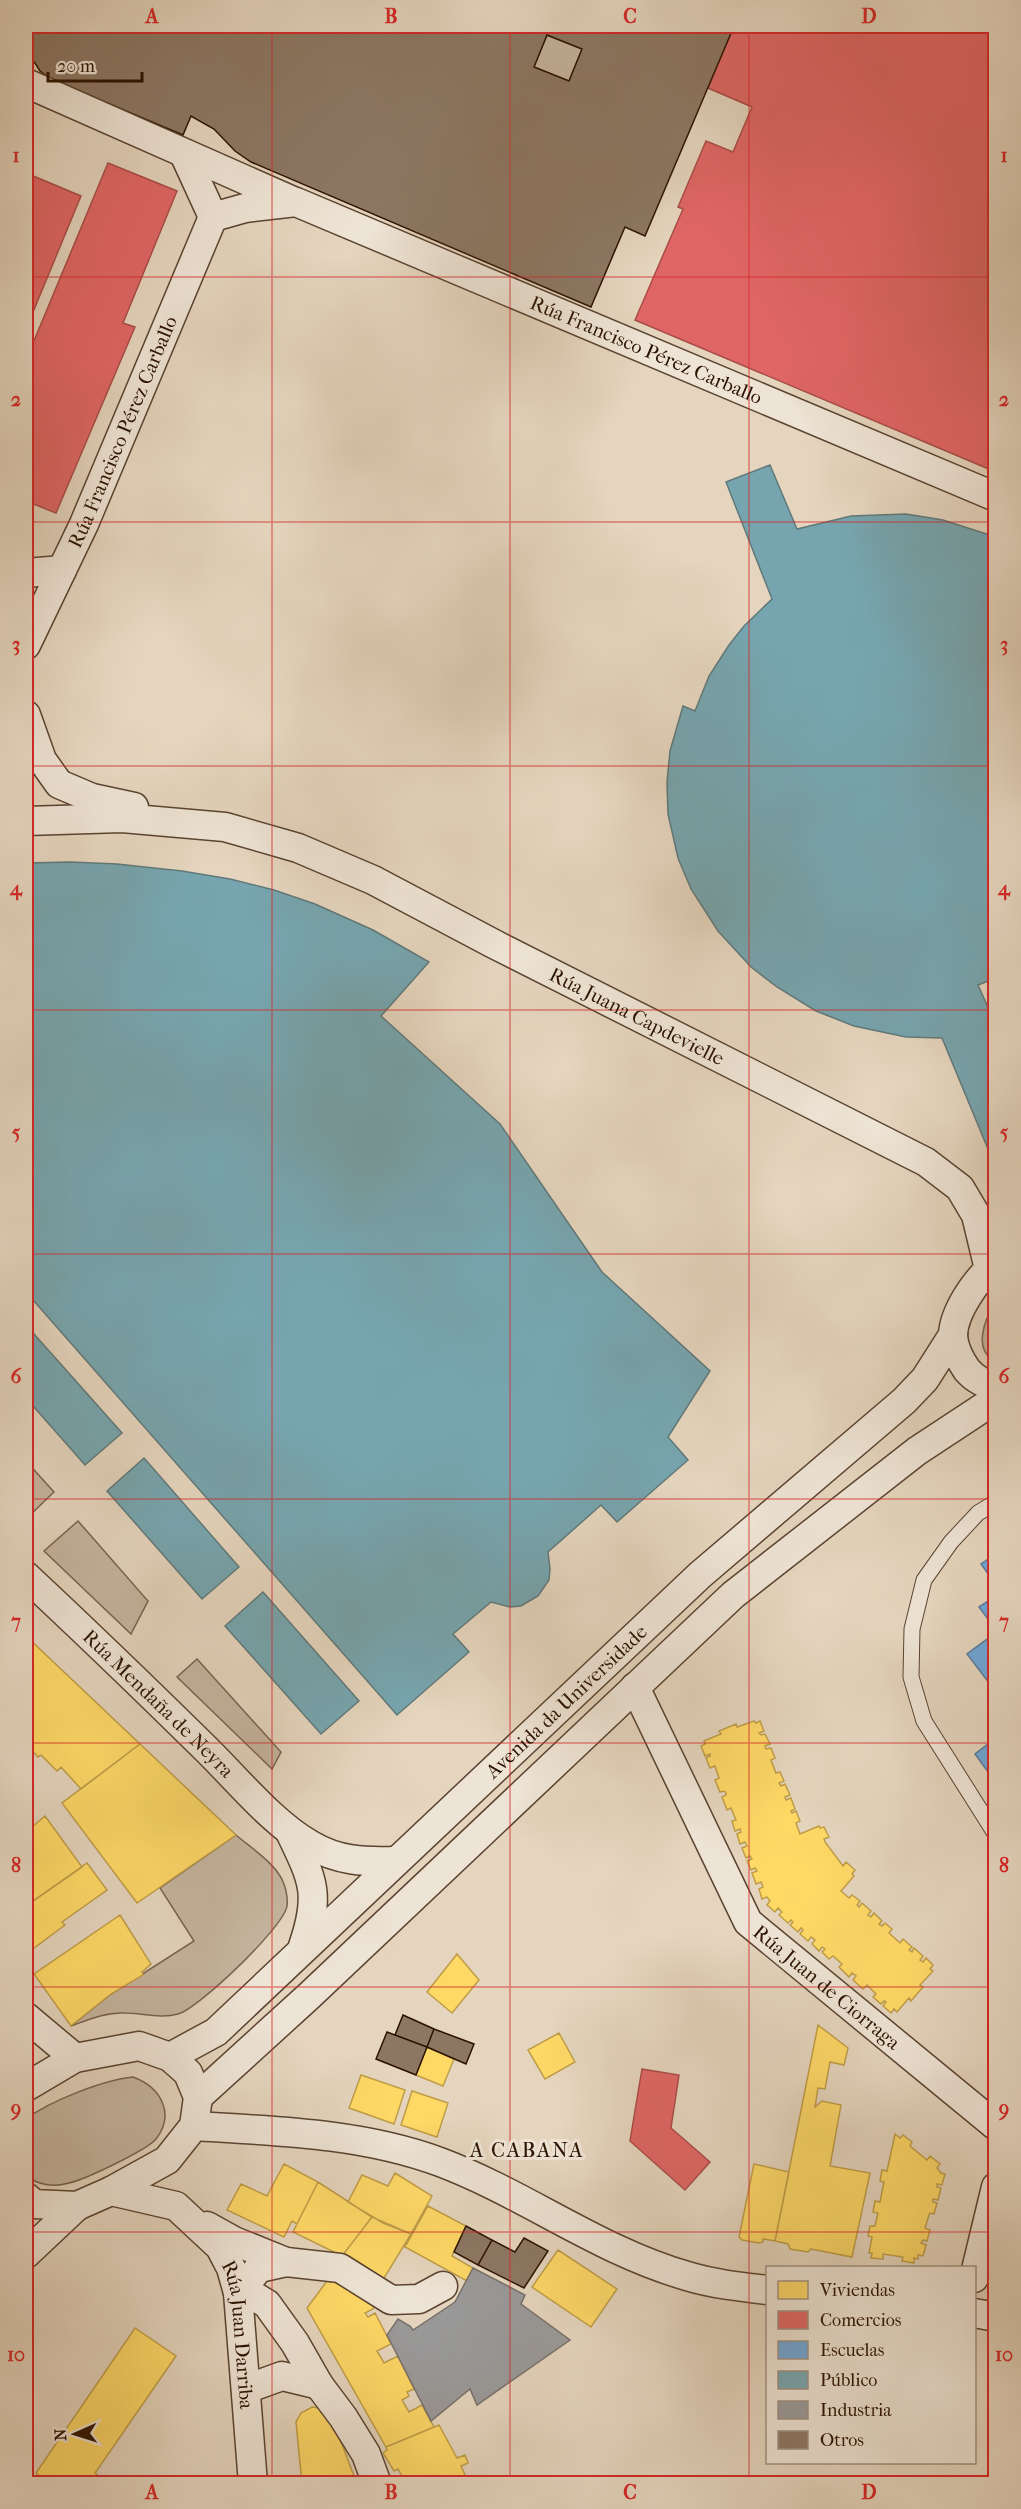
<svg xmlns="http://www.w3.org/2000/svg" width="1021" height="2509" font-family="'IM FELL French Canon',serif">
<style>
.green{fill:#c5b49e;stroke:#78634f;stroke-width:1.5}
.homes{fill:#ffd966;stroke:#bf9d47;stroke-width:1.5}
.shops{fill:#e06666;stroke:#aa4d47;stroke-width:1.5}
.schools{fill:#6fa8dc;stroke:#5b7b9a;stroke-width:1.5}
.public{fill:#76a5af;stroke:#60797a;stroke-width:1.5}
.industry{fill:#999;stroke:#78706b;stroke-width:1.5}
.building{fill:#8c7763;stroke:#2b1200;stroke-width:1.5;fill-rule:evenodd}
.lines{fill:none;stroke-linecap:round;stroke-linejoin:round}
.service-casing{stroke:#5a4330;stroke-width:17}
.minor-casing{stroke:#5a4330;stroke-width:31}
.service{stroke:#eee4d5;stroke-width:15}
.minor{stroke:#eee4d5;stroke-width:28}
.grid{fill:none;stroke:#d62828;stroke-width:1.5;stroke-opacity:0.55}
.labels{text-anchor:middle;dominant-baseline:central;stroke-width:6;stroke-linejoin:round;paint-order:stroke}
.street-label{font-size:20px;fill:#2b1200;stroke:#eee4d5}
.neighbourhood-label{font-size:21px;letter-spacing:1.5px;fill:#2b1200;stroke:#eee4d5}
.neatline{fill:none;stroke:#d62828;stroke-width:2}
.grid-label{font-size:20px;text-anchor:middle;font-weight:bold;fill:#d62828}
</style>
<rect width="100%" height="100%" fill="#e5d5be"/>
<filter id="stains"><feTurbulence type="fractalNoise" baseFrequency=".00333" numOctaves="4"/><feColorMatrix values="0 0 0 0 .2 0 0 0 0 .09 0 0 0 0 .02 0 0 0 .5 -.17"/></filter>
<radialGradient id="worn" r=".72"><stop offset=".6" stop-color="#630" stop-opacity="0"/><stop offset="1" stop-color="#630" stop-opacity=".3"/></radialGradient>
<path class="green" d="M547,35L582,49L569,81L534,67Z
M995,1304V1361C973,1350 984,1320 995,1304Z
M26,1461L54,1492L26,1519Z
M78,1521L148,1601L131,1634L44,1551Z
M197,1659L281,1752L272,1769L177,1677Z
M236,1835C251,1848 277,1864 284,1884C286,1889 288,1900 287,1906C284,1927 199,2008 178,2014C161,2019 142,2013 124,2013C106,2012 88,2020 71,2026L111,1994L194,1941L160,1888Z
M133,2077C160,2087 176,2113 156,2139C147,2150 84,2180 69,2183C55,2187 36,2186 26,2174V2119C50,2101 103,2080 133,2077Z"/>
<path class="homes" d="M26,1636L140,1744L81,1789L61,1767L57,1771L41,1755L38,1757L26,1744Z
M754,1721L756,1723L760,1721L764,1731L759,1733L761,1735L765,1734L770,1744L765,1746L766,1749L771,1748L775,1758L771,1760L776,1773L780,1772L784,1781L779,1783L781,1786L785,1784L790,1795L785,1797L786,1800L791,1798L795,1809L791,1811L792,1813L796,1811L800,1821L796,1823L800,1834L819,1826L820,1828L824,1827L829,1837L824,1839L825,1842L843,1866L846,1862L855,1870L852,1874L854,1876L841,1891L849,1898L852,1895L860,1901L857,1905L859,1907L862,1903L871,1911L868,1915L871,1917L874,1913L882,1921L879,1924L882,1926L885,1923L892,1929L889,1933L900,1943L903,1939L912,1947L909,1950L912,1952L914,1948L923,1956L920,1960L923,1962L926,1958L933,1965L930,1969L933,1971L920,1985L923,1987L911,2001L909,1998L897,2012L894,2009L891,2013L883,2006L886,2002L884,2001L881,2004L873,1997L876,1994L867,1985L863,1989L853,1980L856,1976L852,1973L849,1977L839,1967L842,1964L833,1956L829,1959L822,1952L825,1949L822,1947L819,1951L812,1944L815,1940L811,1937L808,1941L800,1934L803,1930L801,1928L798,1932L790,1925L793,1922L791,1920L788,1923L779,1915L782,1912L778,1908L775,1912L767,1905L770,1901L767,1897L762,1899L759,1889L763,1887L761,1882L756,1884L752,1873L757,1871L755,1868L751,1870L747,1861L752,1859L750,1856L746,1858L742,1848L747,1846L745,1842L740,1844L737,1834L741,1832L740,1829L735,1831L732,1821L736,1820L731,1808L727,1810L722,1797L726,1795V1793L724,1791L720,1792L715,1780L719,1778L715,1766L710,1768L706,1758L710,1756V1754L705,1756L701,1746L705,1744L704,1741L721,1734L719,1731L736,1724L737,1727Z
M140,1744L236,1835L137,1903L62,1803Z
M45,1816L82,1867L26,1906V1832Z
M87,1863L107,1890L62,1922L65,1925L26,1954V1906Z
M120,1915L151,1964L142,1972L143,1975L111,1994L71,2026L34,1974Z
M457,1954L479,1980L452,2013L427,1992Z
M818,2025L848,2048L844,2065L830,2062L825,2089L818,2088L815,2107L822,2101L841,2105L830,2166L870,2173L852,2257L811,2249L808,2252L790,2249L788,2244L775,2241Z
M559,2033L575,2062L545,2079L528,2050Z
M427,2047L454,2059L443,2086L416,2075Z
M361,2075L405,2090L394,2124L349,2108Z
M412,2091L448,2103L437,2137L401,2125Z
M895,2134L900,2138L903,2135L912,2142L910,2146L927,2160L930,2156L940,2164L937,2168L941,2173L945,2174L942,2185L937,2184V2187L941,2188L938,2200L933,2199V2202L937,2203L934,2214L930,2213L929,2215L925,2228L930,2230L927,2241L923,2240L921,2243L926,2245L923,2256L918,2255V2259L914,2258V2263L902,2261L903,2257L883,2254V2259L871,2258L872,2253H869L872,2237L868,2236L870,2226H875L878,2213L873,2212L875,2201L880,2202L884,2182L880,2181L882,2170L887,2171Z
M284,2164L318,2182L297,2224L292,2221L284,2237L227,2210L241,2184L267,2196Z
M754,2164L789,2172L775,2241L763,2239V2242L759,2243L742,2240L739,2237Z
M395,2173L432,2196L411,2234L383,2223L348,2202L362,2175L388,2186Z
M318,2182L372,2217L342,2256L293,2232Z
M428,2206L466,2226L452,2256L473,2268L467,2281L405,2247Z
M372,2217L411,2234L381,2283L342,2256Z
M558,2250L617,2289L591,2327L532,2287Z
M327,2281L355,2286L376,2303L373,2309L365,2313L368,2317L375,2313L391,2344L377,2351L384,2363L398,2356L414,2389L407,2392L409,2396L402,2400L409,2412L422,2405L434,2427L386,2447L307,2308Z
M135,2328L176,2356L95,2473L110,2484H51L36,2473Z
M312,2407L319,2408L332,2418L357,2484H302L296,2422L301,2413Z
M439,2425L457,2458L465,2455L468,2463L461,2466L469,2484H400L398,2479L402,2476L398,2469L394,2471L383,2453L387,2450L386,2447Z"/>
<path class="shops" d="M734,26H996V472L635,320L683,209L678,207L706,141L733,152L752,107L708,88Z
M108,163L177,191L123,323L135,327L56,513L26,501V360Z
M26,173L81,196L26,329Z
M642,2069L679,2075L671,2128L710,2162L685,2190L630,2141Z"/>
<path class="schools" d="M996,1554V1585L981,1564Z
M996,1596V1630L979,1607Z
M994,1634L996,1636V1692L967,1654Z
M996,1738V1783L975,1754Z"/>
<path class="public" d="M770,465L797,529L851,516L906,514L943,520L996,537V978L978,985L996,1025V1044L993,1045L996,1051V1146L988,1149L942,1038L906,1037L854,1026L816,1011L777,987L751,967L718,931L691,889L678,858L668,814L667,782L670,751L683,706L695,711L709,676L729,645L744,626L772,599L726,482Z
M71,862L117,864L182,871L230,879L274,890L315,904L373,930L429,962L381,1016L500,1124L602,1272L710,1371L668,1437L688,1460L617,1522L601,1505L548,1552L550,1569L549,1580L538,1596L521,1606L510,1607L491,1602L453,1634L469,1652L397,1715L26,1292V863Z
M26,1325L122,1433L85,1465L26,1398Z
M144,1458L239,1567L202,1599L107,1491Z
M263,1592L359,1701L321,1734L225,1626Z"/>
<path class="industry" d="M473,2268L525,2295L521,2304L570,2340L477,2405L470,2389L431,2421L387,2335L398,2319L410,2326L413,2330L455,2302Z"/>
<path class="building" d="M26,26H734L645,236L625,227L591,307L251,162L235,151L214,129L191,116L183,135L52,80L40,71L31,57L26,41ZM547,35L582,49L569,81L534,67Z
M403,2015L434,2029L427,2047L395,2035Z
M434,2029L474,2044L466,2064L427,2047Z
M387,2032L427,2047L416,2075L376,2059Z
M466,2226L492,2240L478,2265L454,2252Z
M524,2238L548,2251L524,2288L478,2265L492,2240L515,2252Z"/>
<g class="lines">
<g class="service-casing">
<path id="service" d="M996,1502L978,1513L951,1542L924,1580L912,1629L911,1677L924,1721L996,1835"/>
</g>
<g class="minor-casing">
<g id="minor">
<path d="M26,83L293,201"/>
<path d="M185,156L213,217"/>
<path d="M26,573L62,570"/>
<path id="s1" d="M26,645L84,524L213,217L245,208L296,202L996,497"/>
<path d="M26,715L42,760L59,784L92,798L134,807"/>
<path id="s2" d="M26,821L122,818L225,827L298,848L373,880L494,944L926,1162L960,1188L976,1215L989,1269"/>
<path d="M996,1264C977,1277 953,1313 953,1336C954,1349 960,1360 967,1370C974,1378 985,1385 996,1386"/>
<path id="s3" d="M26,1576C86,1632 145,1689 204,1747C236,1778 273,1824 311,1845C338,1861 364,1862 395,1861"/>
<path id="s4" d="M635,1687L748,1922L996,2126"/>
<path d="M290,1832C313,1880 321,1894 303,1946"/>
<path d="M26,2017L75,2058"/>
<path id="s5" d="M170,2057L216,2032L700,1575L904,1401L925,1379L953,1335"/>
<path d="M26,2087L75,2058L139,2046L170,2057L188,2073L198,2097L194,2126L167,2160L111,2191L77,2206L34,2204L26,2197"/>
<path d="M198,2097L309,1996L733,1595L917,1451L996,1399"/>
<path d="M194,2126C276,2131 362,2133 440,2162C525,2194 599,2251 687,2276C713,2284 741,2287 768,2290"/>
<path id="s6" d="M111,2191L176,2206L220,2247L231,2268L238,2293L253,2484"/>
<path d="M207,2226L234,2241L286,2262L340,2268L391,2300L419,2299L443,2286"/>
<path d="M26,2254L77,2206"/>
<path d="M286,2262L259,2268L238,2293L254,2296L267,2304L295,2343L319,2385L343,2417L366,2454L377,2484"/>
<path d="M974,2278L996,2187"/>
<path d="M974,2313L996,2317"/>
<path d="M246,2389L282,2376L319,2385"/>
</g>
</g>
<use href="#service" class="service"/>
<use href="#minor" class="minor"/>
</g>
<path class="grid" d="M272,26V2484M510,26V2484M749,26V2484M26,277H996M26,522H996M26,766H996M26,1010H996M26,1254H996M26,1499H996M26,1743H996M26,1987H996M26,2232H996"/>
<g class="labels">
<g class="street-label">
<text stroke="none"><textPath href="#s1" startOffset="932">Rúa Francisco Pérez Carballo</textPath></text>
<text stroke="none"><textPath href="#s1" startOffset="234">Rúa Francisco Pérez Carballo</textPath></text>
<text stroke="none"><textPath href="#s2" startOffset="654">Rúa Juana Capdevielle</textPath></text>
<text stroke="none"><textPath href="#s5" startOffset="534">Avenida da Universidade</textPath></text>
<text stroke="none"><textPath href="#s3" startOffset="184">Rúa Mendaña de Neyra</textPath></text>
<text stroke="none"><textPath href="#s4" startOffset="363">Rúa Juan de Ciorraga</textPath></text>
<text stroke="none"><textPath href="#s6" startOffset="218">Rúa Juan Darriba</textPath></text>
</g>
<g class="neighbourhood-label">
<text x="527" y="2150">A CABANA</text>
</g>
</g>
<rect width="1021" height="2509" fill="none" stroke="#e5d5be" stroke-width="66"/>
<rect x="766" y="2266" width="210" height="198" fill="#eee4d5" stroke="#a09080" stroke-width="1.5"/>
<rect x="778" y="2281" width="30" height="18" fill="#ffd966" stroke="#a09080" stroke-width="1.5"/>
<text x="820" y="2296" font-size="18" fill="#2b1200">Viviendas</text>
<rect x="778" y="2311" width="30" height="18" fill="#e06666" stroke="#a09080" stroke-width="1.5"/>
<text x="820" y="2326" font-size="18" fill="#2b1200">Comercios</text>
<rect x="778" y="2341" width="30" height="18" fill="#6fa8dc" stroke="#a09080" stroke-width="1.5"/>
<text x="820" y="2356" font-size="18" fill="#2b1200">Escuelas</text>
<rect x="778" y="2371" width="30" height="18" fill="#76a5af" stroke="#a09080" stroke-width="1.5"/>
<text x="820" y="2386" font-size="18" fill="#2b1200">Público</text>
<rect x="778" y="2401" width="30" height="18" fill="#999999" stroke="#a09080" stroke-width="1.5"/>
<text x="820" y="2416" font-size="18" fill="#2b1200">Industria</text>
<rect x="778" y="2431" width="30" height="18" fill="#8c7763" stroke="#a09080" stroke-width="1.5"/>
<text x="820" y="2446" font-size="18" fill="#2b1200">Otros</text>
<g transform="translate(75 2434) rotate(267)" stroke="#eee4d5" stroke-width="4.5" paint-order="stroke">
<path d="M0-4.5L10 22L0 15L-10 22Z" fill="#2b1200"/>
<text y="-9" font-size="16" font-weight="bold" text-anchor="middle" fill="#2b1200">N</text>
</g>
<path d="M48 72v9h94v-9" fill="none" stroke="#2b1200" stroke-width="3"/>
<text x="57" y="72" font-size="18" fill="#2b1200" stroke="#eee4d5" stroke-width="4.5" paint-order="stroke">20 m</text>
<rect x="33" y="33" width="955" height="2443" class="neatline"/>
<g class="grid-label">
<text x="152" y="23">A</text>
<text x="391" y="23">B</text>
<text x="630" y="23">C</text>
<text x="869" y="23">D</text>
<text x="16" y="162">1</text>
<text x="1004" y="162">1</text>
<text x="16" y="406">2</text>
<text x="1004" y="406">2</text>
<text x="16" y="651">3</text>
<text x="1004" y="651">3</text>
<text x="16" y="895">4</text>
<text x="1004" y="895">4</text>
<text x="16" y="1139">5</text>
<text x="1004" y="1139">5</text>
<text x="16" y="1383">6</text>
<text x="1004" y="1383">6</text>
<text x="16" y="1628">7</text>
<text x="1004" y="1628">7</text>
<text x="16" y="1872">8</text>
<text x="1004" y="1872">8</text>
<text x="16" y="2116">9</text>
<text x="1004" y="2116">9</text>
<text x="16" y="2361">10</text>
<text x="1004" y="2361">10</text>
<text x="152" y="2499">A</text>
<text x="391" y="2499">B</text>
<text x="630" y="2499">C</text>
<text x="869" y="2499">D</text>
</g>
<rect width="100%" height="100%" filter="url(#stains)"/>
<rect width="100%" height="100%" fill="url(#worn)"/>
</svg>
